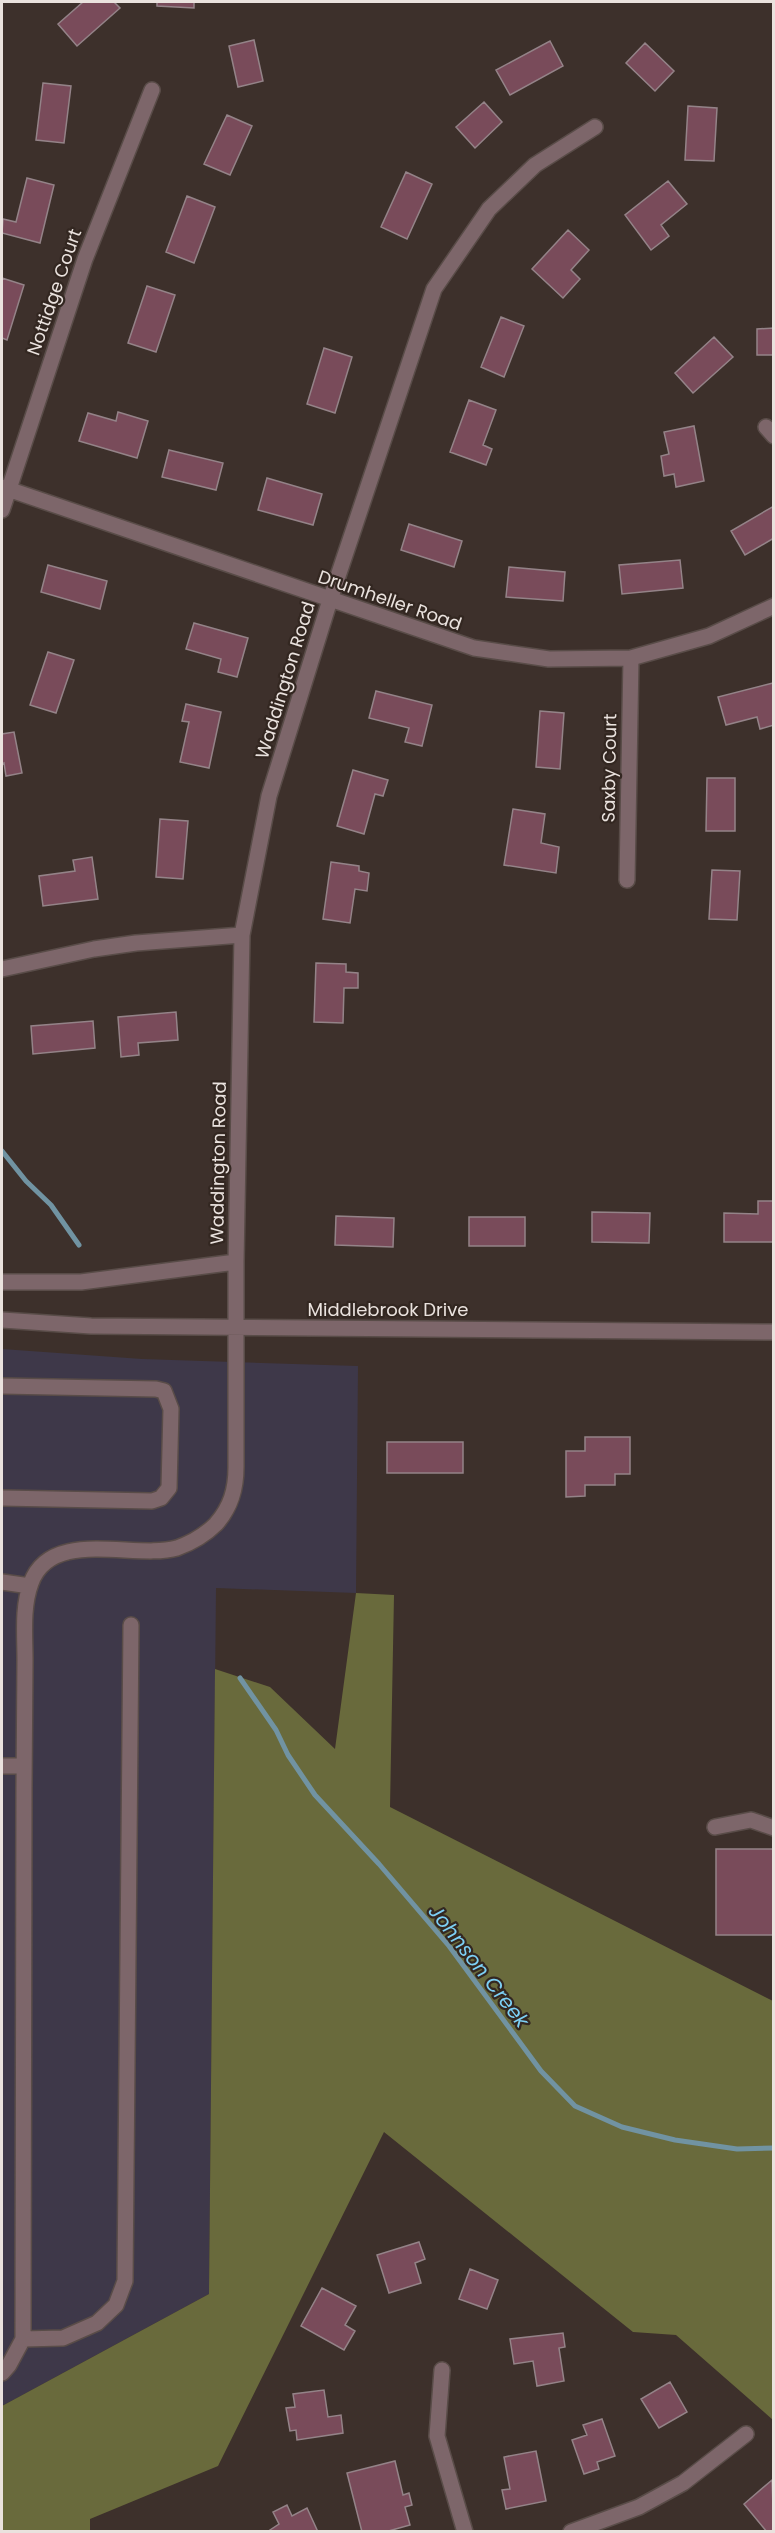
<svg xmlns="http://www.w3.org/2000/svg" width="775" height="2533" font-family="Poppins,sans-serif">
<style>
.industrial{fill:#3e3849}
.forest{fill:#696a3c}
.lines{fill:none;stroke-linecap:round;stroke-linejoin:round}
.stream{stroke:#7193a2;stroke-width:5}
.building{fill:#794b5a;stroke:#948388;stroke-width:1.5}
.minor-casing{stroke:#594c48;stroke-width:18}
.minor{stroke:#7d666a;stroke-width:15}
.labels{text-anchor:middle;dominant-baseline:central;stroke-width:4.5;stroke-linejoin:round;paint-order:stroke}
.street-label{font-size:18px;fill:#eae2de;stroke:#332721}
.water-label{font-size:20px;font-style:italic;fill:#7dd0f5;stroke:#332721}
</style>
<rect width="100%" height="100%" fill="#3d302b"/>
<path class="industrial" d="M2,1349L142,1359L358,1366L356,1593L216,1588L209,2294L2,2406Z"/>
<path class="forest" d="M356,1593L394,1595L390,1807L773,2001V2420L676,2335L633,2332L384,2132L218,2466L90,2519V2531H2V2406L209,2294L215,1669L270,1687L335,1749Z"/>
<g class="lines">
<path class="stream" d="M2,1151L26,1181L51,1205L79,1245
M240,1678L276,1730L288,1755L315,1795L379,1864L449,1946L541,2071L575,2106L622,2127L675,2140L737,2149L774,2148"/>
</g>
<path class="building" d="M83,2H114L120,8L77,46L58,24Z
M157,2H194V8L157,6Z
M254,40L263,81L238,87L229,46Z
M550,41L563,66L510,95L496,70Z
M645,43L674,71L655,91L626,63Z
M43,83L71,86L64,143L36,140Z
M484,102L502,122L475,148L456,127Z
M688,106L717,108L714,161L685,160Z
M227,115L252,126L230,175L204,164Z
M406,172L432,184L407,239L381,227Z
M27,178L54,185L40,243L2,233L3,219L16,222Z
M668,181L687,204L661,225L669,236L651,250L625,215Z
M187,196L215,207L194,263L166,252Z
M568,230L589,250L571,270L580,279L563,298L532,269Z
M2,278L24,285L7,340L2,338Z
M147,286L175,295L156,352L128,343Z
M501,317L524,326L504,377L481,367Z
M774,328V355H757V329Z
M714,337L733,357L693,393L675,373Z
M324,348L352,357L335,413L307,404Z
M469,400L496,410L483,445L492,449L486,465L450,452Z
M118,412L148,421L137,458L79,441L88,413L116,421Z
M694,426L704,481L676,487L674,474L664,476L661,456L669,454L664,432Z
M169,450L223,463L216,490L162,477Z
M267,478L322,494L313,525L258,510Z
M774,506V538L745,555L731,531Z
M409,524L462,541L454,567L401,550Z
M680,560L683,588L622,594L619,565Z
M48,565L107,581L100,609L41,592Z
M509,567L565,572L563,601L506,597Z
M194,623L248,638L237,677L218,672L221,659L186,649Z
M48,652L74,660L56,713L30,705Z
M773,683L774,725L760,729L757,717L726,725L718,697Z
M376,691L432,705L422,746L405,742L409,728L369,718Z
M186,704L221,712L209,768L180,762L189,722L182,721Z
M540,711L564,713L560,769L536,767Z
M14,732L22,773L6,776L4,763L2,764V734Z
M353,770L388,780L383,796L375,794L364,834L337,826Z
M707,778H735V831H706Z
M513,809L545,814L541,843L559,847L556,873L504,865Z
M160,819L188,821L183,879L156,877Z
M92,857L98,899L43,906L39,876L75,871L73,860Z
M331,862L359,866V871L369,873L367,891L355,889L350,923L323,919Z
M712,870L740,871L737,920L709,919Z
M316,963L346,964V972L358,973V988H344L343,1023L314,1022Z
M176,1012L178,1040L138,1043L139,1055L121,1057L118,1017Z
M93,1021L95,1048L33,1054L31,1026Z
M758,1201H774V1242H724V1213L758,1214Z
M592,1212L650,1213L649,1243L592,1242Z
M336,1216L394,1218L393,1247L335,1245Z
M469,1217H525V1246H469Z
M585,1437H630V1474H615V1485H585V1496L566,1497V1451H585Z
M387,1442H463V1473H387Z
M716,1849H774V1935H716Z
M419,2242L425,2259L415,2263L421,2283L389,2293L377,2255Z
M470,2269L498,2280L487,2309L459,2299Z
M322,2288L356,2306L345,2325L355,2331L344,2350L301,2326Z
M563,2333L565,2347L559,2348L564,2381L537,2386L533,2361L514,2364L510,2339Z
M670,2382L687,2412L659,2428L641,2399Z
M324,2390L328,2417L341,2415L343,2433L297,2440L296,2430L290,2431L286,2408L295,2407L293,2394Z
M602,2419L615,2456L597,2462L599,2469L584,2474L572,2440L587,2435L583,2425Z
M536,2451L546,2501L506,2509L502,2490L510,2489L504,2457Z
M395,2461L403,2495L409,2493L412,2505L405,2507L410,2525L385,2532H362L347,2473Z
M772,2480L774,2532H767L744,2504Z
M287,2505L292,2516L307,2508L318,2532H267L279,2524L273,2512Z"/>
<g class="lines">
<g class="minor-casing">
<path id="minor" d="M766,427L774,436
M2,487L474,648L549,659L631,658L709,636L774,606
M2,510L85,259L152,90
M627,880L631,658
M2,969L94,949L136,943L242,935
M2,1282H81L236,1262
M2,1320L91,1326L774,1332
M2,1386L156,1389L164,1391L171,1409L169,1488L161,1498L152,1501L2,1498
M2,1582L30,1586
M2,1766H24
M715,1827L751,1820L774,1828
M23,2339L63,2338L97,2323L116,2305L125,2281L131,1625
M442,2370L437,2436L465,2532
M2,2373L9,2365L23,2339C23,2155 24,1972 24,1788C24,1745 25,1702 25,1660C25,1635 22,1607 31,1583C51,1527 135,1560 177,1548C191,1543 206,1534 216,1524C231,1507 236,1489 236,1467V1262L242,935L269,796L330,600L434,289L489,209L535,165L595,127
M571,2532L639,2507L683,2483L746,2434"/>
</g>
<use href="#minor" class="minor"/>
</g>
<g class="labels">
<g class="street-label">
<text transform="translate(54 292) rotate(-71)">Nottidge Court</text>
<text transform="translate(390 600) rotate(19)">Drumheller Road</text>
<text transform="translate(285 680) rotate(-73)">Waddington Road</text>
<text transform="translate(609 768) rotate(-89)">Saxby Court</text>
<text transform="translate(218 1163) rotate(-89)">Waddington Road</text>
<text x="388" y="1309">Middlebrook Drive</text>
</g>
<g class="water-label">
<text transform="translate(479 1966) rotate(52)">Johnson Creek</text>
</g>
</g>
<rect width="775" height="2533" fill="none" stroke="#eae2de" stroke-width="6"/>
</svg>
